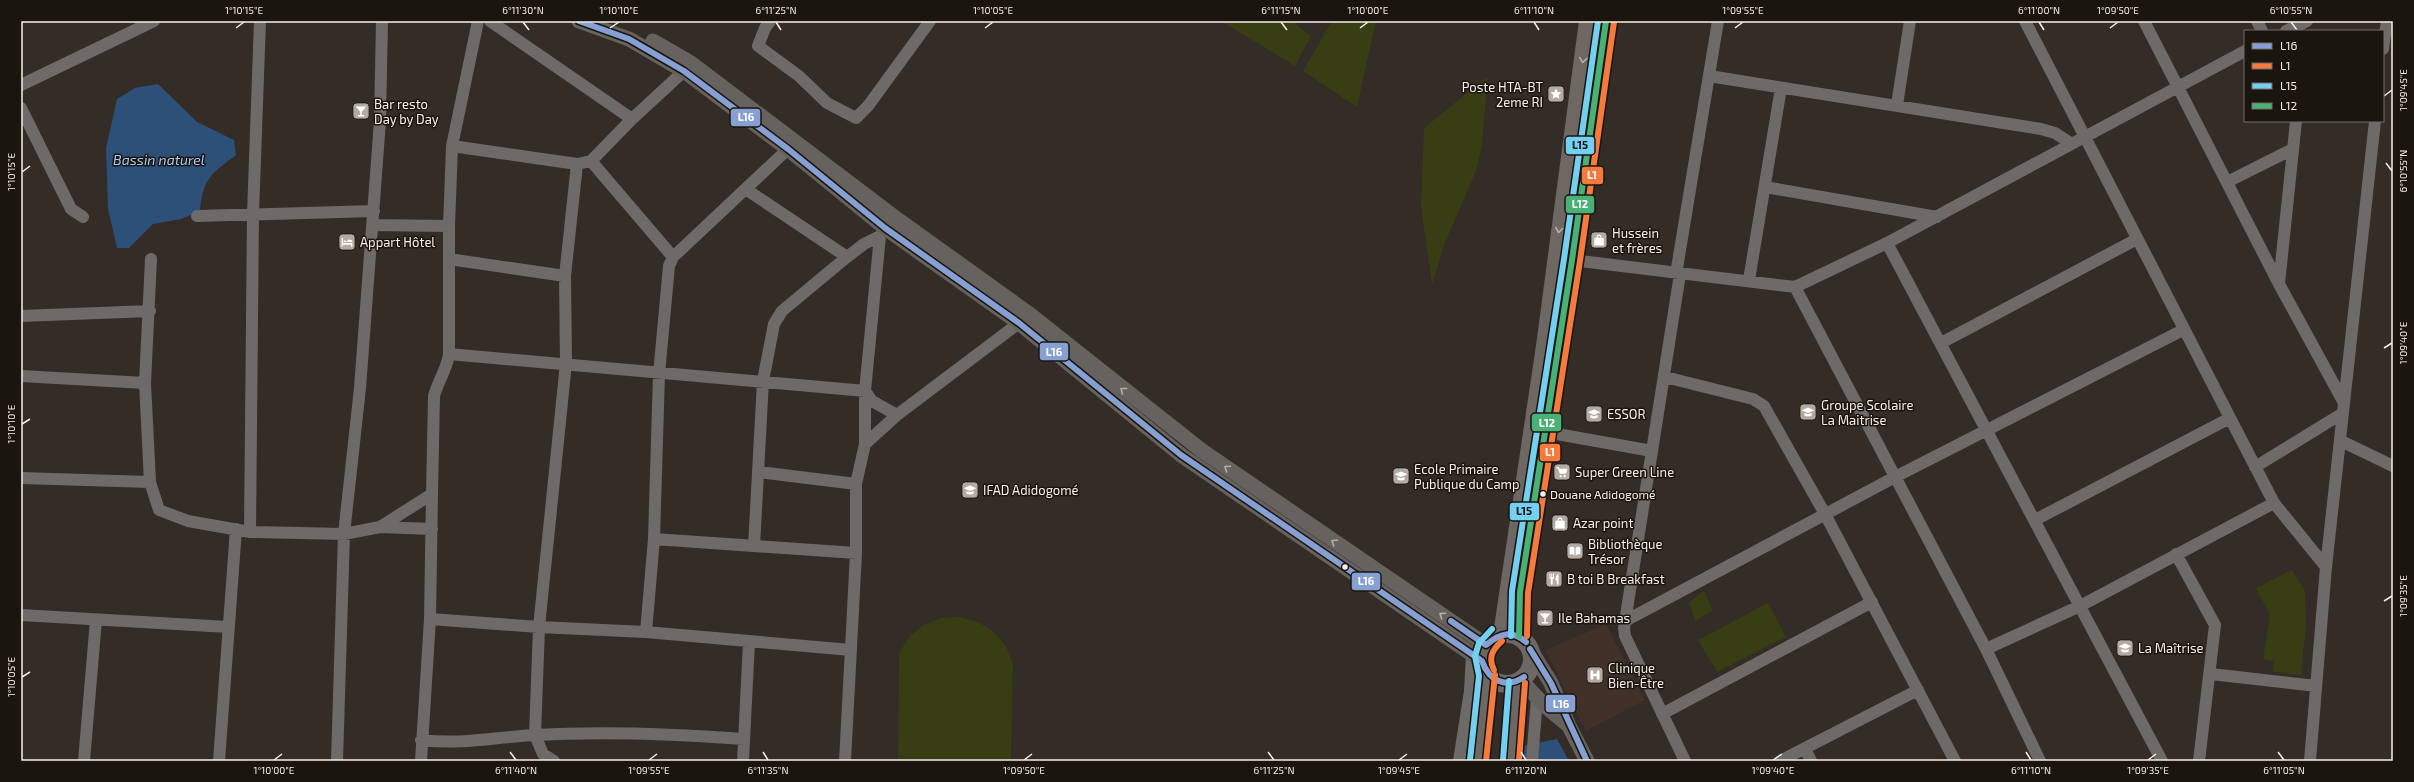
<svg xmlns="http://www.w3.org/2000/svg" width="2414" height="782" font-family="'Exo 2',sans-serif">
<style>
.medical{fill:#413128}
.green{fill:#383d14}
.water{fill:#2d5079}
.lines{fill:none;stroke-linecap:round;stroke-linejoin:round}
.minor{stroke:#6e6a68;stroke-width:12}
.major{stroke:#66625e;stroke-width:15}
.highway{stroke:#6d6863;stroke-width:18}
.bus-1-casing{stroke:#1b1510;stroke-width:9}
.bus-2-casing{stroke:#1b1510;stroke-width:9}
.bus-3-casing{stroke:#1b1510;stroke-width:9}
.bus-4-casing{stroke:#1b1510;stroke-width:9}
.bus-1{stroke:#86a0d4;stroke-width:6}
.bus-2{stroke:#f6793e;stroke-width:6}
.bus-3{stroke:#74d0f1;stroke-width:6}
.bus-4{stroke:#4ab176;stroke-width:6}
.oneway{stroke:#b9b2ac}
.oneway2{stroke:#b6afaa}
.ticks{fill:none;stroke:#f8eee8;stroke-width:1.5}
.bus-dot{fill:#f8eee8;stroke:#1b1510;stroke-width:1.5}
.labels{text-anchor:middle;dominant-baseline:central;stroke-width:3;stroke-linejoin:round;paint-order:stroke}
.bus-label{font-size:12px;fill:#f8eee8;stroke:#1b1510;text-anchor:start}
.poi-label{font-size:13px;fill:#f8eee8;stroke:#1b1510;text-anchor:start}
.water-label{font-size:14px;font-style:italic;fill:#a9ccf6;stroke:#1b1510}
.line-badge{stroke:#1b1510;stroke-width:1.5}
.badge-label{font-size:11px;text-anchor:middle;font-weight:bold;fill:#fff}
.pale-badge-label{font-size:11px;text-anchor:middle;font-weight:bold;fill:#111}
.neatline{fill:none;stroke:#f8eee8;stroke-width:1.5}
.ticks-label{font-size:10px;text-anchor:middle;fill:#f8eee8}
</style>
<rect width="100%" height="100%" fill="#332c27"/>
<path class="medical" d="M1606,624L1645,700L1586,731L1545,650Z"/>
<path class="green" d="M1221,21H1292L1311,36L1295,66Z
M1332,21H1376L1357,107L1303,71Z
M1488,76L1482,145L1476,171L1444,245L1432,285L1421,206L1424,128Z
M2292,570L2305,591L2306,625L2301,675L2273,672L2274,661L2263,659L2270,615L2256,588Z
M1704,591L1713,610L1695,621L1689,602Z
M1768,603L1786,637L1717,672L1698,640Z
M960,617L978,622L994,632L1006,646L1013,664L1011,761H898L899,653L909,637L923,625L941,618Z"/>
<path class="water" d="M158,84L197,122L234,140L236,155C211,174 203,178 200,211L181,219L153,224L129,248H117L108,209L106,148L117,99L135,88Z
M1557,739L1569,761H1512L1513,748Z"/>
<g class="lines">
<path class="minor" d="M490,21L632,119
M770,21L765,28L758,46L799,76L827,103L856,118L868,106L930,21
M2025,21L2274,503L2326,567
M2144,21L2279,284L2343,401
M2257,21L2262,31
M2286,31L2307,21
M2383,49L2387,21
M1709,76L2041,129L2055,133L2072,144
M21,85L154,21
M1897,105L1910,21
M21,108L71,209L83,217
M452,146L577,164
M591,161L673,257
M2227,182L2293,149
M1765,187L1937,217
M747,190L847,257
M197,216L374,211
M372,225L449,226
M1887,243L2162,761
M151,259L145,383L150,482L159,510L188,521L250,532L344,534L380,527L432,529
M449,259L565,276
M1572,260L1795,287L1887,243L2245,51
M1676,274L1718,21
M1680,274L1624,628L1625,636L1685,761
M1749,280L1781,88
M2279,284L2296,121
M1795,287L1986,649L2040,761
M21,316L150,311
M1941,343L2137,239
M449,354L865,391L872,401L897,415
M21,376L145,383
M1665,377L1753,399L1764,406L1825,514L1955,761
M1546,432L1652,451
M2341,441L2393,466
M865,444L897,415L1019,323L1025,317
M2255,467L2343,413
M759,472L856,484
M21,478L150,482
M2035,520L2230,418
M380,527L432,494L434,396C438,381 447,369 449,354V226L452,146L478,21
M250,532L253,214L260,21
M654,539L856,553
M754,546L763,381L774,324L782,311L847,257L864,244L880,236
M2176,554L2215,625L2199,761
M21,615L228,627
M430,619L539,627L646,632L851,650
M1625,621L1895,477L2183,330
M646,632L654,539L659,374L669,266L673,257L788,149
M1986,649L2080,606L2274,503
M2211,674L2316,686
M1662,714L1872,602
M421,740C464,745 494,737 536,735C605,731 675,734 744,739
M1805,749L1811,761
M84,761L96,620
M219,761L236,529
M337,761L344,534L360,388L380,121L382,21
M421,761L430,619L432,494
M554,761L543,754L535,735L539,627L566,363L565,276L577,164L591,161L632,119L684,71
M743,761L749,642
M845,761L856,553V484L865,444V391L880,236L890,221
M1459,761L1470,691L1472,654
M1532,761L1537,698
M1780,761L1918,690
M2310,761L2326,567L2375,121"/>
<path class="major" d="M579,21L629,39L684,71L788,149L885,228L1019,323L1181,455L1482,661
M653,41L691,63L893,216L1028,313L1201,450L1486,645
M1530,649L1551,683L1569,726L1587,761
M1521,680L1545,706L1568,725"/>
<path class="highway" d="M1538,483L1606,21
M1482 659a25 25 0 1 1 50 0a25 25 0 1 1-50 0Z
M1497,635L1503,628L1545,346L1588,21
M1519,636L1520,591
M1478,761L1487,674
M1511,761L1517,682"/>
<g class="bus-1-casing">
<path id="bus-1" d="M579,21L629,39L684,71L788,149L885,228L1019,323L1181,455L1482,661C1489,681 1506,689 1524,677
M1451,621L1486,645C1500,633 1512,630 1526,642
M1530,649L1551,683L1587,761"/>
</g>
<g class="bus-2-casing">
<path id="bus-2" d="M1527,636L1528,593L1580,261L1614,22
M1494,670C1488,658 1492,650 1502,641
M1486,761L1495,675
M1519,761L1525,683"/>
</g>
<g class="bus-3-casing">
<path id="bus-3" d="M1511,636L1512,591L1564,259L1598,21
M1470,760L1479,676L1475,656L1479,643L1492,629
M1503,760L1509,681"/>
</g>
<g class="bus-4-casing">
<path id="bus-4" d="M1519,636L1520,592L1572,260L1606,21"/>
</g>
<use href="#bus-1" class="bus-1"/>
<use href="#bus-2" class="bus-2"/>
<use href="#bus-3" class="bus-3"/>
<use href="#bus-4" class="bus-4"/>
</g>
<defs><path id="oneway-chevron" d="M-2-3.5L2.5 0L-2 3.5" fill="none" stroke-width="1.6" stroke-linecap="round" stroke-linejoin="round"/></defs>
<g class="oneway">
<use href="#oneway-chevron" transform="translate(1583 60) rotate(98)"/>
<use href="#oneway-chevron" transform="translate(1559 230) rotate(98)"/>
</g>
<g class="oneway2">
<use href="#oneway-chevron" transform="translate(1123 390) rotate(-142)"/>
<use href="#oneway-chevron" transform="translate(1227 468) rotate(-145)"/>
<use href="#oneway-chevron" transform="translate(1334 542) rotate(-146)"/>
<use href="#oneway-chevron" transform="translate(1442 615) rotate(-146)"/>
</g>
<path class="ticks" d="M523,22L529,30M776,22L781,30M1281,22L1287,30M1534,22L1539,30M2039,22L2044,30M2291,22L2297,30M236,28L244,22M610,28L619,22M985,28L993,22M1360,28L1368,22M1735,28L1743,22M2110,28L2118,22M2384,96L2392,90M2386,163L2392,171M22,172L30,166M2384,348L2392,343M22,424L30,419M2384,601L2392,596M22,677L30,672M510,752L516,760M763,752L768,760M1268,752L1274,760M1521,752L1526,760M2026,752L2031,760M2278,752L2284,760M274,760L282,754M649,760L657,754M1024,760L1032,754M1399,760L1407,754M1773,760L1782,754M2148,760L2156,754"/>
<defs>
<g id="sight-square" transform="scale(0.9)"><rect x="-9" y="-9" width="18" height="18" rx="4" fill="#b3aaa4" stroke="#1b1510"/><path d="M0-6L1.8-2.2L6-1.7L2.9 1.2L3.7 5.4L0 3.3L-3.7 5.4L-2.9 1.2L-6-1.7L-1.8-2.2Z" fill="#fff"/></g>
<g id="bar-square" transform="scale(0.9)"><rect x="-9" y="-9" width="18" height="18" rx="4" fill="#b3aaa4" stroke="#1b1510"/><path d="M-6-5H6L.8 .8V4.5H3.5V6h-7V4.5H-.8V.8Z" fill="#fff"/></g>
<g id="shop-square" transform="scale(0.9)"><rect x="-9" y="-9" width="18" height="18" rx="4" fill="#b3aaa4" stroke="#1b1510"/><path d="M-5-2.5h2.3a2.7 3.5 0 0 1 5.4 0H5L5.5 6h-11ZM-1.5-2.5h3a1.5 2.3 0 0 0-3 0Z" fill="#fff"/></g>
<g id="hotel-square" transform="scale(0.9)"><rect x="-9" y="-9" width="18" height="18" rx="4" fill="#b3aaa4" stroke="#1b1510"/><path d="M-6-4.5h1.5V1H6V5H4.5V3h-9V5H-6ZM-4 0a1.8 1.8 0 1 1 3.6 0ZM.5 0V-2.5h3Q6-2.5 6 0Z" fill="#fff"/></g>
<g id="school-square" transform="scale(0.9)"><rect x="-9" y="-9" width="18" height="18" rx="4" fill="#b3aaa4" stroke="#1b1510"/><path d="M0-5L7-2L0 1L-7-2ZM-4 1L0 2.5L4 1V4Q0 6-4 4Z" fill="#fff"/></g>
<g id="supermarket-square" transform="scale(0.9)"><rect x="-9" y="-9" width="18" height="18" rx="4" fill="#b3aaa4" stroke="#1b1510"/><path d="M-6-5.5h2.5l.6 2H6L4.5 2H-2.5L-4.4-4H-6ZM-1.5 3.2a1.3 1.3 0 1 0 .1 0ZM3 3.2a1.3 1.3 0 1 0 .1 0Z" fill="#fff"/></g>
<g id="university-square" transform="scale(0.9)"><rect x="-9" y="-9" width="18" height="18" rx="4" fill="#b3aaa4" stroke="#1b1510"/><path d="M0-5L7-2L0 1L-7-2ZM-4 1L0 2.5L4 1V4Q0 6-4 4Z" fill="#fff"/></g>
<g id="library-square" transform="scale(0.9)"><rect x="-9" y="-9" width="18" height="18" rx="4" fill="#b3aaa4" stroke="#1b1510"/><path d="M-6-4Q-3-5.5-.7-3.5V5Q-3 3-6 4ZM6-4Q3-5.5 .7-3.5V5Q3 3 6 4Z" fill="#fff"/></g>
<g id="restaurant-square" transform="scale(0.9)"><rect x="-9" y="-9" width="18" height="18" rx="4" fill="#b3aaa4" stroke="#1b1510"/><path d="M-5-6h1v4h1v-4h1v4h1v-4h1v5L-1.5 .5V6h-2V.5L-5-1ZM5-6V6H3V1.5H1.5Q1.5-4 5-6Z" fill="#fff"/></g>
<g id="hospital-square" transform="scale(0.9)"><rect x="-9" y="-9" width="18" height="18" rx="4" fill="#b3aaa4" stroke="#1b1510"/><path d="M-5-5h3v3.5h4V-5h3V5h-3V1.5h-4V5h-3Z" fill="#fff"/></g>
</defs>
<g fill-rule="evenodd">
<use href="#sight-square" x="1556" y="94"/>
<use href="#bar-square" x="361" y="111"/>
<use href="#shop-square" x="1599" y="240"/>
<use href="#hotel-square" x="347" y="242"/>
<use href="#school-square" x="1808" y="412"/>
<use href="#school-square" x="1594" y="414"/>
<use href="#supermarket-square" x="1562" y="472"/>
<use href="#school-square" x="1401" y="476"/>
<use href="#university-square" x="970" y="490"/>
<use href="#shop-square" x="1560" y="523"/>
<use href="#library-square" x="1575" y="551"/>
<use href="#restaurant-square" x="1554" y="579"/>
<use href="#bar-square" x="1545" y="618"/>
<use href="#university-square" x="2125" y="648"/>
<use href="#hospital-square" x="1595" y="675"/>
</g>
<g class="bus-dot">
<circle cx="1543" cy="494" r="3.5"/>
<circle cx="1345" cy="567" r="3.5"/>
</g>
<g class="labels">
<g class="bus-label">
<text x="1550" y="494">Douane Adidogomé</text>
</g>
<g class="poi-label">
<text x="1543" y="87" text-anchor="end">Poste HTA-BT<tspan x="1543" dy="15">2eme RI</tspan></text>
<text x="374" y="104">Bar resto<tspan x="374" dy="15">Day by Day</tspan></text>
<text x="1612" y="233">Hussein<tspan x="1612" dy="15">et frères</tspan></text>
<text x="360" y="242">Appart Hôtel</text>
<text x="1821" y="405">Groupe Scolaire<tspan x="1821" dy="15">La Maitrise</tspan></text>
<text x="1607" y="414">ESSOR</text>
<text x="1414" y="469">Ecole Primaire<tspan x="1414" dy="15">Publique du Camp</tspan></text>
<text x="1575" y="472">Super Green Line</text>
<text x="983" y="490">IFAD Adidogomé</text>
<text x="1573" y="523">Azar point</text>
<text x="1588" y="544">Bibliothèque<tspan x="1588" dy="15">Trésor</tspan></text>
<text x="1567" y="579">B toi B Breakfast</text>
<text x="1558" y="618">Ile Bahamas</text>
<text x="2138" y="648">La Maîtrise</text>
<text x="1608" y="668">Clinique<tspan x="1608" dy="15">Bien-Être</tspan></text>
</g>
<g class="water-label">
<text x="159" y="159">Bassin naturel</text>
</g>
</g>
<g class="line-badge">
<rect x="730" y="108" width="31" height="19" rx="4" fill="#86a0d4"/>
<rect x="1565" y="136" width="30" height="19" rx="4" fill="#74d0f1"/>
<rect x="1581" y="166" width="23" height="19" rx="4" fill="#f6793e"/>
<rect x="1565" y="195" width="30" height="19" rx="4" fill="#4ab176"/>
<rect x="1039" y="342" width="30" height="19" rx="4" fill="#86a0d4"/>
<rect x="1531" y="413" width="31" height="19" rx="4" fill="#4ab176"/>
<rect x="1539" y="443" width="22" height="19" rx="4" fill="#f6793e"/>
<rect x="1509" y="502" width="31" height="19" rx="4" fill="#74d0f1"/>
<rect x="1351" y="572" width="30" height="19" rx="4" fill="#86a0d4"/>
<rect x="1545" y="694" width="31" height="19" rx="4" fill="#86a0d4"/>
</g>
<g class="badge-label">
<text x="746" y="121">L16</text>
<text x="1592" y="179">L1</text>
<text x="1580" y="208">L12</text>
<text x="1054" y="356">L16</text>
<text x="1547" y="427">L12</text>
<text x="1550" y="456">L1</text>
<text x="1366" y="585">L16</text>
<text x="1561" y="708">L16</text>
</g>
<g class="pale-badge-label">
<text x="1580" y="149">L15</text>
<text x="1524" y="515">L15</text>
</g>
<rect width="2414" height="782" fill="none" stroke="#1b1510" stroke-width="44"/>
<rect x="2244" y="30" width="140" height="92" fill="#1b1510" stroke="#736c66"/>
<rect x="2252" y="43" width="20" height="6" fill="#86a0d4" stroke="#736c66"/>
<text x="2280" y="50" font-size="12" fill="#f8eee8">L16</text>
<rect x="2252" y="63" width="20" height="6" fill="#f6793e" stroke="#736c66"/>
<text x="2280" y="70" font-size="12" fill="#f8eee8">L1</text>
<rect x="2252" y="83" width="20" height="6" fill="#74d0f1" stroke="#736c66"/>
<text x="2280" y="90" font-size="12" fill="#f8eee8">L15</text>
<rect x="2252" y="103" width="20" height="6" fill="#4ab176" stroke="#736c66"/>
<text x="2280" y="110" font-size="12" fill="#f8eee8">L12</text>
<rect x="22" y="22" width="2370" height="738" class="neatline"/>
<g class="ticks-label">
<text x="244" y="14">1°10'15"E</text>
<text x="523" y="14">6°11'30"N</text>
<text x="619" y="14">1°10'10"E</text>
<text x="776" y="14">6°11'25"N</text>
<text x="993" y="14">1°10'05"E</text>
<text x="1281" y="14">6°11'15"N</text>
<text x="1368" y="14">1°10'00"E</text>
<text x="1534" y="14">6°11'10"N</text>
<text x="1743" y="14">1°09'55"E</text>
<text x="2039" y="14">6°11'00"N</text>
<text x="2118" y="14">1°09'50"E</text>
<text x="2291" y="14">6°10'55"N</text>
<text transform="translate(2403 90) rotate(-90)" y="4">1°09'45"E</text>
<text transform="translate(2403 171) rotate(-90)" y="4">6°10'55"N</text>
<text transform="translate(11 172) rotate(-90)" y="4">1°10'15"E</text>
<text transform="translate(2403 343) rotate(-90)" y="4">1°09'40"E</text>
<text transform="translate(11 424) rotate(-90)" y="4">1°10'10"E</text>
<text transform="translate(2403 596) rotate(-90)" y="4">1°09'35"E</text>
<text transform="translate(11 677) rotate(-90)" y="4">1°10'05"E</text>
<text x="274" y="774">1°10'00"E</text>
<text x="516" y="774">6°11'40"N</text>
<text x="649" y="774">1°09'55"E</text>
<text x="768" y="774">6°11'35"N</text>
<text x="1024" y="774">1°09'50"E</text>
<text x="1274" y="774">6°11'25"N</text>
<text x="1399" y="774">1°09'45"E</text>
<text x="1526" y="774">6°11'20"N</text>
<text x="1773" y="774">1°09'40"E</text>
<text x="2031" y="774">6°11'10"N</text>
<text x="2148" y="774">1°09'35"E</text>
<text x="2284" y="774">6°11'05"N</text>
</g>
</svg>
